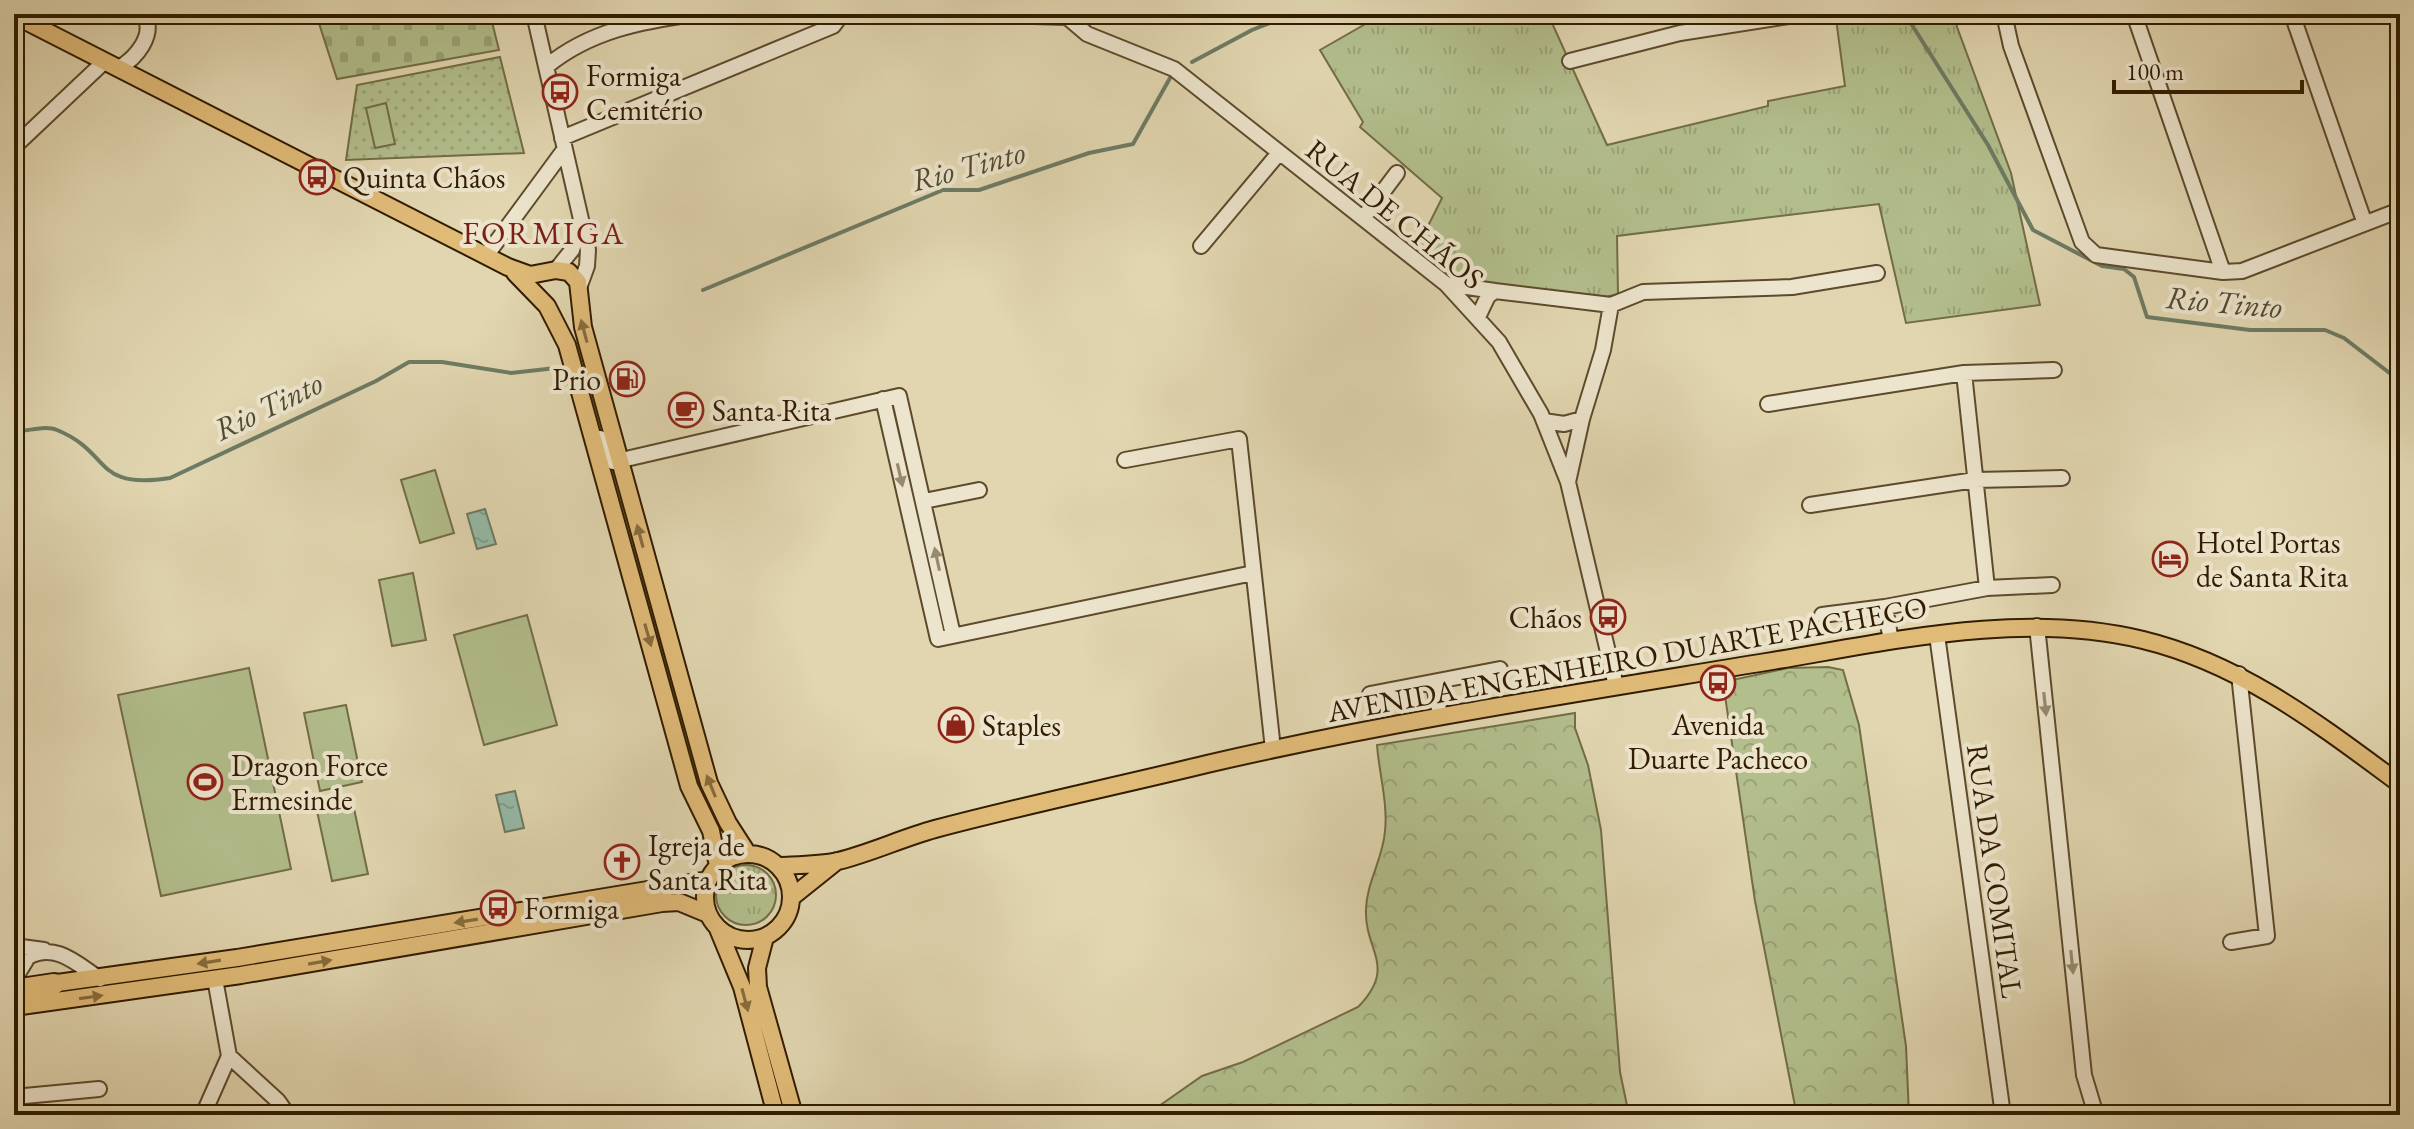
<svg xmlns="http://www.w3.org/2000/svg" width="2414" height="1129" font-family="'EB Garamond',serif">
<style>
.grass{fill:url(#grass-tufts);stroke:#726d46;stroke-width:2}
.forest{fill:url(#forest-crowns);stroke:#726d46;stroke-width:2}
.cemetery{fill:url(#cemetery-stones);stroke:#726d46;stroke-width:2}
.park{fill:url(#park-dots);stroke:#726d46;stroke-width:2}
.pitch{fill:#b2be8c;stroke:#726d46;stroke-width:2}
.water{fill:url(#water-ripples);stroke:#6d7b64;stroke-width:2}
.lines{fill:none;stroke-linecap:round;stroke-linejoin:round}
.stream{stroke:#6d7b64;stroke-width:4}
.minor-casing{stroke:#5d4a2c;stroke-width:18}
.major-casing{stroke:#311c00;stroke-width:20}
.highway-casing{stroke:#311c00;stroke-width:24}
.minor{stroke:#ece4cc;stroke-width:14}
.major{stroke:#e0bb78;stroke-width:16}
.highway{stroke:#e0bb78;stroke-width:20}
.oneway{fill:#886c3c}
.oneway2{fill:#988a70}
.labels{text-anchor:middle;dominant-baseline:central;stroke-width:8;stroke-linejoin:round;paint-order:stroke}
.poi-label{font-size:30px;fill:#311c00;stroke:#ece4cc;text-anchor:start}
.street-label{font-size:30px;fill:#311c00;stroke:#ece4cc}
.water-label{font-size:32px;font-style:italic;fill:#4f4b32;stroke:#ece4cc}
.neighbourhood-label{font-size:32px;letter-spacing:2px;fill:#7a1f14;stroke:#ece4cc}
</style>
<defs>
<pattern id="grass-tufts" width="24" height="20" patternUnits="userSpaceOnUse" patternTransform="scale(2)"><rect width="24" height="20" fill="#b2be8c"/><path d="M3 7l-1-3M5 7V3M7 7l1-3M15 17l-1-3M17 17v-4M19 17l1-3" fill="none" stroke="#9aa377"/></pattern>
<pattern id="forest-crowns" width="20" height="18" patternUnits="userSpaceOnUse" patternTransform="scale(2)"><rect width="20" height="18" fill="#b2be8c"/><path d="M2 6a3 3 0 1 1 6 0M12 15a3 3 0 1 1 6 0" fill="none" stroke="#9aa377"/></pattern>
<pattern id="cemetery-stones" width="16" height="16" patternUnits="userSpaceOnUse" patternTransform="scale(2)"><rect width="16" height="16" fill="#b2be8c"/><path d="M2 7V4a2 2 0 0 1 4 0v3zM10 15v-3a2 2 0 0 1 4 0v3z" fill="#9aa377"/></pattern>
<pattern id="park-dots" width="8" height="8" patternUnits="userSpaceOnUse" patternTransform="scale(2)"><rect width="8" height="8" fill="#b2be8c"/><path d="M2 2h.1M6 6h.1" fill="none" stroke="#9aa377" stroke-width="1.8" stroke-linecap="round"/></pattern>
<pattern id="water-ripples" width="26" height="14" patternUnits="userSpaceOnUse" patternTransform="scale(2)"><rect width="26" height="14" fill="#95baa7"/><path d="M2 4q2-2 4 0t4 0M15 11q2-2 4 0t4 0" fill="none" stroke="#819f8e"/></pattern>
</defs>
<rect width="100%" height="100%" fill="#e1d6b0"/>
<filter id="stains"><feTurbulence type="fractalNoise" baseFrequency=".0025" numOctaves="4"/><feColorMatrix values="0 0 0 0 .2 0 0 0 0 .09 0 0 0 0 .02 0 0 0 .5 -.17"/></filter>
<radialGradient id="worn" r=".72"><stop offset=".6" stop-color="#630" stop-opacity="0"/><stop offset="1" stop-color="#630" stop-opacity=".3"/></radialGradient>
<path class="grass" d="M1393,14L1466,18L1548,14L1607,145L1768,106V101L1845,86L1836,19L1852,18V14H1956L1957,27L2011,173L2040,305L1906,323L1879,204L1617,236L1618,294L1606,297L1453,279L1417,248L1442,198L1360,127L1363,122L1320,50L1376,18Z
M716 895a30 30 0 1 1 60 0a30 30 0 1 1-60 0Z"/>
<path class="forest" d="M1828,667L1843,670L1859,725L1906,1046L1909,1115H1794L1796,1111L1755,901L1723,682L1788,668Z
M1575,713V728L1588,765L1601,830L1620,1072L1629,1115H1153L1152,1111L1202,1076L1243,1062L1358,1007C1398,966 1364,951 1366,909C1367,881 1383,859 1385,831C1388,803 1379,773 1377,745Z"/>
<path class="cemetery" d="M316,14H490L499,50L337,79Z"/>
<path class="park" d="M500,57L524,153L346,160L357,85Z"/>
<path class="pitch" d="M386,103L395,144L375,148L366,108Z
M435,470L454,533L420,543L401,480Z
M413,573L426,640L392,646L379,580Z
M527,615L557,725L484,745L454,635Z
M249,668L291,869L161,896L118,695Z
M346,705L362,782L320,791L304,713Z
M353,804L368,874L332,881L317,811Z"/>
<path class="water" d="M485,509L496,544L477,549L467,514Z
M515,791L524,828L505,832L496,795Z"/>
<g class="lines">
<path class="stream" d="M1905,14L1988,145L2033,230L2102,266L2124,269L2134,277L2147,317L2250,330H2325L2344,338L2400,381
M1192,62L1252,30L1292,14
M703,290L943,190H979L1089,153L1133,144L1170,78
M14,432C26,431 46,425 57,430C113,453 92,490 170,478L376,381L409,362H442L511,373L556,368"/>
<g class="minor-casing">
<path id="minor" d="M534,14L588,250L587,266L579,288
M970,14L1067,17L1085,14
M2004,14L2011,46L2082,242L2096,255L2223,272L2242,271L2400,210
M2134,14L2223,272
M2292,14L2364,221
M1067,17L1087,34L1174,69L1446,284L1499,342L1541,414L1568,482L1616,686
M1570,61L1680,33L1801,14
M547,66C590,31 641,21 695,14
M119,68C136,58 156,35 144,14
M562,138L833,26L842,14
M14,147L105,61
M1364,217L1397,173
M1201,246L1279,153
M486,256L564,150
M556,270L572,250L579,225
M1446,284L1495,291L1488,296L1478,317
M1495,291L1611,305
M1611,305L1643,292L1792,287L1877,273
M1964,373L2054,370
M883,399L938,639L1253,573
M1768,404L1964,373L1987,588L1885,607L1891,641
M1582,419L1603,350L1611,305
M1544,421L1564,424L1582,419L1568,482
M600,438L604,454L613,462L899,396L953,635
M1125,460L1239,439L1273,749
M924,501L979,490
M1810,505L1975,480L2062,478
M1987,588L2052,585
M1822,615L1885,607
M2037,626L2084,1075L2096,1115
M1937,635L2003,1115
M1433,682L1440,714
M1370,694L1500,669
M2231,942L2267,936L2239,674
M14,946L44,950
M14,980L28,957C56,942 77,964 100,979
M229,1056L278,1101L288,1115
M14,1097L99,1089
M203,1115L229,1056L215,979"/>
</g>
<g class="major-casing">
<path id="major" d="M14,15L508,267L530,275L556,270L569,272L578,282L583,327L709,783L728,823L748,854
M515,273L547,306L567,345L689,786L711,831L718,866
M705 897a43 43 0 1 1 86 0a43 43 0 1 1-86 0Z
M779,866C799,865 820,865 838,861C871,853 902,838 935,829C1025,805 1117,786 1207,764C1392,721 1578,693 1766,662C1889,642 2020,610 2143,640C2242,664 2320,725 2400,784
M792,897L837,861
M718,929L742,987L776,1115
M765,937L757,968L758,987L794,1115
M43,985L237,958L708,880
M14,1007L241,975L662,903L679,902L708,914"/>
</g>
<g class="highway-casing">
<path id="highway" d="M14,990L54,984"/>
</g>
<use href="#minor" class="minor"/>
<use href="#major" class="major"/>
<use href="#highway" class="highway"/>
</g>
<defs><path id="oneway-solid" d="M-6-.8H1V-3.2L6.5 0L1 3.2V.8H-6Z" transform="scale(2)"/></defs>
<g class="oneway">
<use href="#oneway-solid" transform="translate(584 331) rotate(-105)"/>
<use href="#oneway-solid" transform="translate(640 536) rotate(-105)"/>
<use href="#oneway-solid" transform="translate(648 635) rotate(74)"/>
<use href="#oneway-solid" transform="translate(711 786) rotate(-112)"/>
<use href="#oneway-solid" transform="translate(466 921) rotate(171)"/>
<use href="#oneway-solid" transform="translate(209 962) rotate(171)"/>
<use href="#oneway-solid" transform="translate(320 962) rotate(-10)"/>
<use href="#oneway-solid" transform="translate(91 997) rotate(-8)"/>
<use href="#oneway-solid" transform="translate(745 1000) rotate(75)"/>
</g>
<g class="oneway2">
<use href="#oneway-solid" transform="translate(900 475) rotate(77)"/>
<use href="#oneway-solid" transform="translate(937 559) rotate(-102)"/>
<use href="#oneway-solid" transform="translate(2045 704) rotate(84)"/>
<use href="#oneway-solid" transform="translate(2072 962) rotate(84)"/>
</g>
<defs>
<g id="bus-ring" transform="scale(1.8)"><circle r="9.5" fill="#ece4cc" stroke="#8f2418" stroke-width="1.5"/><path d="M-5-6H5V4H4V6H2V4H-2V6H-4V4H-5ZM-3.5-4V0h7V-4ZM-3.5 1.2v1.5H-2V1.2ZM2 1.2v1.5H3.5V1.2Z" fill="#8f2418"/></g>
<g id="fuel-ring" transform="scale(1.8)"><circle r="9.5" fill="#ece4cc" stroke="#8f2418" stroke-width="1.5"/><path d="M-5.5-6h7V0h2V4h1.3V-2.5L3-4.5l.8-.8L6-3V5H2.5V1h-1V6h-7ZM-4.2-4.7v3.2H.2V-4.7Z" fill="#8f2418"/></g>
<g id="cafe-ring" transform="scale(1.8)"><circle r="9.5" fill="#ece4cc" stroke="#8f2418" stroke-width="1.5"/><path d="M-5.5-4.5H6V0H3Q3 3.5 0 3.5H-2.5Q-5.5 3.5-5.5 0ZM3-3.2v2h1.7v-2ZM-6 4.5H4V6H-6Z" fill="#8f2418"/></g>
<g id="hotel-ring" transform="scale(1.8)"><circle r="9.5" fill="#ece4cc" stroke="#8f2418" stroke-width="1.5"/><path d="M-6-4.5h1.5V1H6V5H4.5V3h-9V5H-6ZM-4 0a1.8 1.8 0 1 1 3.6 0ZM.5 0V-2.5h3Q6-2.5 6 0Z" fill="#8f2418"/></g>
<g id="shop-ring" transform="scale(1.8)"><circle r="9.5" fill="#ece4cc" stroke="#8f2418" stroke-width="1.5"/><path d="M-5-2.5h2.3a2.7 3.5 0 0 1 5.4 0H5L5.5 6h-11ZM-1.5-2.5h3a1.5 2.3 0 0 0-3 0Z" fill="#8f2418"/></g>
<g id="stadium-ring" transform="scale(1.8)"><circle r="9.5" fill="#ece4cc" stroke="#8f2418" stroke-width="1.5"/><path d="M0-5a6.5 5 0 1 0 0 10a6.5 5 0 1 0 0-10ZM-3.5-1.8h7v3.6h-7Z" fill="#8f2418"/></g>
<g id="church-ring" transform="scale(1.8)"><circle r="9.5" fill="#ece4cc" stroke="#8f2418" stroke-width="1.5"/><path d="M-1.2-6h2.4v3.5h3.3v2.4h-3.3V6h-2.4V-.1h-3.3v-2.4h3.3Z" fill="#8f2418"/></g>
</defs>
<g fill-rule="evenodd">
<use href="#bus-ring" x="560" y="92"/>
<use href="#bus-ring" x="317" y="177"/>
<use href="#fuel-ring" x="627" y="379"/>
<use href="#cafe-ring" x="686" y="410"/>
<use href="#hotel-ring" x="2170" y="559"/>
<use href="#bus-ring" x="1608" y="617"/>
<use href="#bus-ring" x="1718" y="683"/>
<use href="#shop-ring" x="956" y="725"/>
<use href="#stadium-ring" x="205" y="782"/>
<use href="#church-ring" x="622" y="862"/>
<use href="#bus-ring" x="498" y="908"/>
</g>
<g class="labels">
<g class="poi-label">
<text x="586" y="75">Formiga<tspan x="586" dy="34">Cemitério</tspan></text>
<text x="343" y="177">Quinta Chãos</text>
<text x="601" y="379" text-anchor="end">Prio</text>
<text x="712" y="410">Santa Rita</text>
<text x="2196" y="542">Hotel Portas<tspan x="2196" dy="34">de Santa Rita</tspan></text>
<text x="1582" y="617" text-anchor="end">Chãos</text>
<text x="1718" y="724" text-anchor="middle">Avenida<tspan x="1718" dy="34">Duarte Pacheco</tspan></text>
<text x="982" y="725">Staples</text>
<text x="231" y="765">Dragon Force<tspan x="231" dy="34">Ermesinde</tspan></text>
<text x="648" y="845">Igreja de<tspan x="648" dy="34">Santa Rita</tspan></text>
<text x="524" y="908">Formiga</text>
</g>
<g class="street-label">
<text transform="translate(1395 214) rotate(39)">RUA DE CHÃOS</text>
<text transform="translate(1627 659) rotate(-10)">AVENIDA ENGENHEIRO DUARTE PACHECO</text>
<text transform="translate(1995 871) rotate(82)">RUA DA COMITAL</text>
</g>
<g class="water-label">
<text transform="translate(968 166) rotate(-15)">Rio Tinto</text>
<text transform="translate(2224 302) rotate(5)">Rio Tinto</text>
<text transform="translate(268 406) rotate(-26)">Rio Tinto</text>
</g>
<g class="neighbourhood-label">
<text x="544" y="233">FORMIGA</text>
</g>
</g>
<rect width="2414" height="1129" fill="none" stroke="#e1d6b0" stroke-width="48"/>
<rect x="16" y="16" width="2382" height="1097" fill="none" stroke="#311c00" stroke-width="4"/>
<rect x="24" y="24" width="2366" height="1081" fill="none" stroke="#311c00" stroke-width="2"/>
<path d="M2114 80v12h188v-12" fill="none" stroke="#311c00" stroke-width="4"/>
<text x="2126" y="80" font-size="24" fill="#311c00" stroke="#ece4cc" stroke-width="6" paint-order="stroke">100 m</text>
<rect width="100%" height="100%" filter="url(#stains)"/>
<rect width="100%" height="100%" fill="url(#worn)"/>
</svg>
